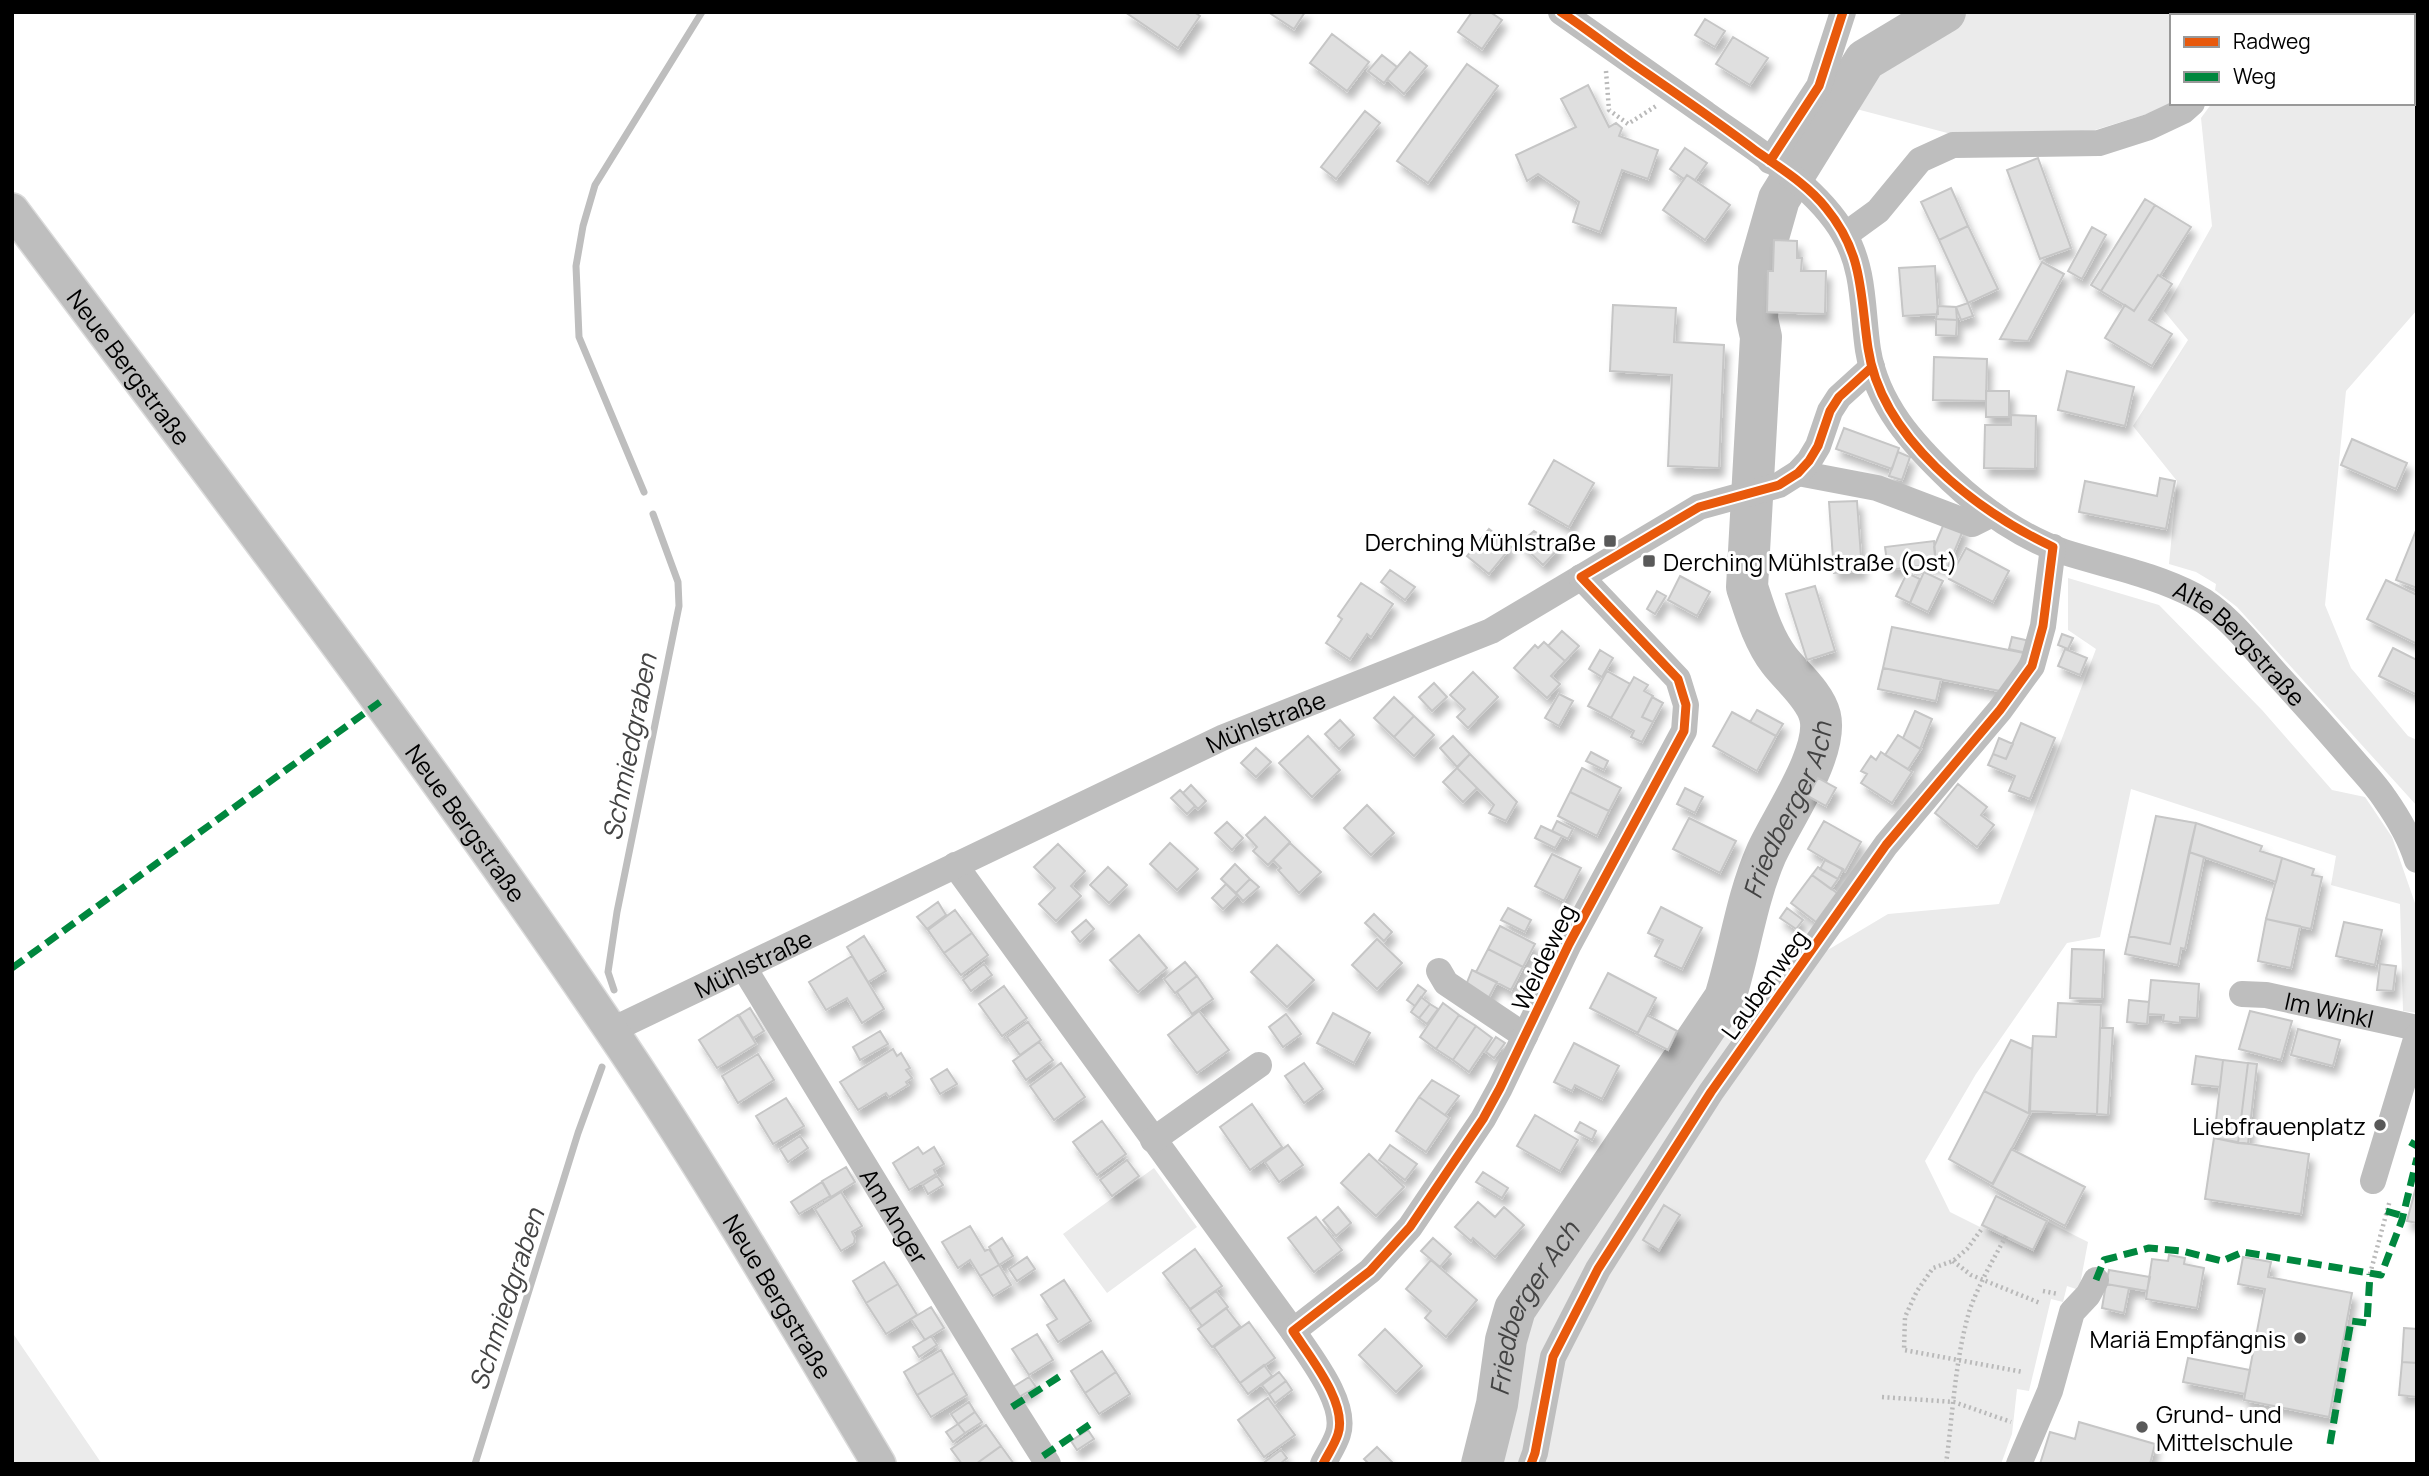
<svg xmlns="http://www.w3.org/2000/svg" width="2429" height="1476" font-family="Manrope,sans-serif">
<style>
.green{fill:#ebebeb}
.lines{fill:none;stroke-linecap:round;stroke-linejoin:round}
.stream{stroke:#bebebe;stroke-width:7}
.river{stroke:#bebebe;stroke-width:42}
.building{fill:#dfdfdf;stroke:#c6c6c6;stroke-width:2;filter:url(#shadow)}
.major-casing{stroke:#dbdbdb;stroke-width:36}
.path{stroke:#b9b9b9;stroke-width:4.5;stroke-dasharray:2 3.5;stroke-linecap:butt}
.minor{stroke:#bebebe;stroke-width:26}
.major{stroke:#bebebe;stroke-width:33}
.quiet{stroke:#00873e;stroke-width:7;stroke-dasharray:14 7;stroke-linecap:butt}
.cycleway-casing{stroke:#fff;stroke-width:13}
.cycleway{stroke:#e8590c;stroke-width:9}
.poi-dot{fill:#595959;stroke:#fff;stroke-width:2.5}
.labels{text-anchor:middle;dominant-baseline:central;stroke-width:6;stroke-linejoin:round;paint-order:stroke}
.street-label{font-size:24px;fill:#000;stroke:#fff}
.poi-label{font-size:24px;fill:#000;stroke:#fff;text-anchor:end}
.water-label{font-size:26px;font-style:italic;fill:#434343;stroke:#fff}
</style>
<defs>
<filter id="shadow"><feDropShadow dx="4.5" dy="8" stdDeviation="3.5" flood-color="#0004"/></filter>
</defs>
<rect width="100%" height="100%" fill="#fff"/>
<path class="green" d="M1923,12H2252L2250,16H2172V103H2182L2095,130L1955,135L1826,101L1861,52Z
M2272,12H2417V310L2346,391L2325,605L2351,668L2408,736L2417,740V806L2237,607L2215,590L2216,584L2196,572L2169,564L2177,481L2133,426L2188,340L2164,311L2212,226L2201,118L2212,103H2413V16H2270Z
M2068,578L2159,605L2262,710L2332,790L2365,797L2392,837L2417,909V1013L2403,1011L2400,904L2331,885L2336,856L2131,789L2100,937L2067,943L1976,1074L1925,1161L1950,1212L1980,1227L1996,1196L2088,1242L2079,1290L2067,1286L2063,1302L2051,1299L2029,1391L2017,1389L2012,1434L2001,1464H1492L1527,1311L1559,1256L1712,1019L1888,914L1999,904L2096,649L2068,630Z
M1154,1168L1197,1227L1107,1293L1063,1234Z
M12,1332L102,1464H12Z"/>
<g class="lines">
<path class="stream" d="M644,492L579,337L576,266L583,226L595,185L702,12
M614,990L608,972L617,912L679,606L678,582L653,514
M475,1464L578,1133L602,1067"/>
<path class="river" id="s1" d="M1482,1464L1497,1404L1506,1340L1515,1309L1725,998C1740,950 1746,900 1766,854C1781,820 1829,753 1820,716C1815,695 1791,676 1779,660C1763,639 1755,611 1747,587L1761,337L1757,319L1759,269L1779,199L1865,60L1945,12"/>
</g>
<path class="building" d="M1125,12H1194L1200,16L1178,48Z
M1272,12H1305L1294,29L1271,14Z
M1472,12H1490L1502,20L1482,49L1458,32Z
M1705,19L1725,31L1715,47L1695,35Z
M1332,34L1369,62L1347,91L1310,63Z
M1733,37L1768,58L1750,85L1716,64Z
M1410,52L1427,66L1404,94L1387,79Z
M1382,55L1397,67L1384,83L1368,71Z
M1467,64L1498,86L1428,183L1397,161Z
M1588,85L1609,127L1616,123L1622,128L1619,136L1658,150L1648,179L1622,170L1600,232L1573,222L1579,202L1538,174L1527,181L1516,155L1576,127L1561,99Z
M1365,111L1380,123L1336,179L1321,167Z
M1685,148L1707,163L1695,180L1687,175L1684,179L1670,169Z
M2038,158L2071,248L2040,259L2007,170Z
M1687,175L1730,205L1705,240L1663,210Z
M1951,188L1968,226L1939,240L1921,202Z
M2145,199L2155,205L2101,291L2091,285Z
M2155,205L2191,227L2160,276L2158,275L2134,311L2101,291Z
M1968,226L1998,289L1968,303L1939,240Z
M2092,227L2106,235L2082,279L2068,271Z
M1774,240L1797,241V258H1802L1801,271H1826L1825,314L1767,312L1768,271H1773Z
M2042,262L2064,274L2028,341L2000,339Z
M1935,266L1938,314L1903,316L1899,268Z
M2158,275L2172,284L2149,320L2172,334L2152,366L2105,338L2125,305L2134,311Z
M1968,303L1973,316L1961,320L1956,307Z
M1613,305L1676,308L1674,342L1724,345L1719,468L1668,466L1672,375L1610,371Z
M1938,306L1956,307L1957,320L1936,319Z
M1936,319L1957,320L1956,336L1936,335Z
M1934,357L1987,359L1986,401L1933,400Z
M2067,371L2134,387L2125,426L2058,410Z
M1986,391H2009V417H1986Z
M2011,415L2036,416L2035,469L1984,468L1985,425H2011Z
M1844,428L1899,448L1892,469L1836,449Z
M2352,439L2407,463L2396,489L2341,465Z
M1898,452L1910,457L1902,480L1889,476Z
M1554,460L1594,483L1569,527L1529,504Z
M2160,478L2175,481L2166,529L2079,512L2085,481L2157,496Z
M1857,501L1862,571L1834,573L1829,502Z
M1945,521L1964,528L1947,569L1936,564L1934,547Z
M2417,528V588L2396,580Z
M1489,529L1511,547L1489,574L1467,556Z
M1534,531L1560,547L1543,565L1520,543Z
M1934,541L1936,564L1888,570L1885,547Z
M1966,548L2009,571L1993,602L1949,579Z
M1390,570L1415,587L1405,600L1381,582Z
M1924,572L1943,581L1928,612L1910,603Z
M1907,573L1920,579L1910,603L1896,596Z
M1680,576L1710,592L1697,616L1668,600Z
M2386,580L2417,595V644L2367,619Z
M1361,583L1393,604L1371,637L1367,634L1350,659L1326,643L1342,619L1338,616Z
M1815,586L1835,651L1807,660L1786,594Z
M1657,591L1666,596L1655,614L1647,609Z
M1892,627L2024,653L2005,692L1883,668Z
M1562,631L1579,646L1565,661L1548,646Z
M2062,634L2073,638L2068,649L2058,645Z
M2012,637L2030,641L2027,653L2009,649Z
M1544,642L1565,661L1551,676L1560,684L1547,698L1514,668L1535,645L1538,648Z
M2393,648L2417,660V695L2379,676Z
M2065,649L2087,658L2080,675L2058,666Z
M1600,650L1613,658L1602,677L1589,669Z
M1883,668L1941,679L1936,701L1878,689Z
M1607,671L1630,684L1611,718L1588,706Z
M1473,672L1498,697L1468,728L1457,717L1465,709L1450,695Z
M1634,677L1648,685L1644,691L1653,696L1642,717L1653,722L1642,742L1631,737L1634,731L1611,718Z
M1434,683L1447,697L1432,711L1419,697Z
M1559,694L1573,701L1559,726L1545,718Z
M1394,697L1414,716L1394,737L1374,718Z
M1652,697L1663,703L1653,722L1642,717Z
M1757,710L1783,724L1776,736L1750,722Z
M1915,711L1932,719L1920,749L1903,738Z
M1732,712L1776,736L1757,771L1713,746Z
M1414,716L1434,735L1414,756L1394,737Z
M1340,720L1354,735L1339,749L1325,734Z
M2021,723L2055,738L2030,799L2009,791L2015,776L1988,765L1993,754L2006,759Z
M1898,735L1921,749L1908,769L1885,755Z
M1308,736L1340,770L1312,797L1279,763Z
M1453,736L1470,754L1457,767L1440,748Z
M1999,738L2013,744L2006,759L1993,754Z
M1256,748L1271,762L1256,777L1241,763Z
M1591,752L1608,761L1604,770L1586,761Z
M1881,752L1912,772L1892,803L1861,783L1867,774L1861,771L1871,756L1876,760Z
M1470,754L1517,802L1506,821L1489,813L1494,805L1457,768Z
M1457,768L1477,788L1463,802L1443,782Z
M1582,768L1621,788L1609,811L1570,792Z
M1818,778L1836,788L1826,806L1808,796Z
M1958,784L1987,807L1981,815L1994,825L1977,847L1935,813Z
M1191,785L1206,801L1198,809L1183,793Z
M1685,788L1703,797L1695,813L1677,804Z
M1180,790L1195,806L1187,814L1171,798Z
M1570,792L1609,811L1597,836L1558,816Z
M1367,805L1394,833L1371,855L1344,828Z
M2156,816L2196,823L2170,944L2129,936Z
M1265,817L1290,842L1268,865L1253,851L1257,847L1246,835Z
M1689,818L1736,841L1720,873L1673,849Z
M1557,821L1573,829L1568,839L1552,831Z
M1824,821L1861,842L1845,871L1808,849Z
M1227,822L1243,838L1232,850L1215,833Z
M2196,823L2262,846L2260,851L2282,858L2276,882L2189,852Z
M1541,826L1562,836L1555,848L1535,838Z
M1170,843L1198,869L1177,890L1150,864Z
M1290,843L1321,872L1299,893L1278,870L1281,868L1273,860Z
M1058,844L1085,871L1071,886L1081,896L1056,921L1039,904L1055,888L1034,867Z
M2189,852L2204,857L2185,949L2181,948L2178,965L2125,954L2129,936L2170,944Z
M1552,854L1581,868L1564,901L1535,886Z
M2282,858L2314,869L2312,875L2322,877L2311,929L2266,919Z
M1825,860L1843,869L1838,879L1820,869Z
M1235,864L1250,879L1236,893L1221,879Z
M1108,867L1127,885L1109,903L1090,885Z
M1818,867L1838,879L1831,889L1812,875Z
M1812,875L1837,893L1816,922L1791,903Z
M1250,879L1259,887L1243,901L1236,893Z
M1226,884L1237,895L1223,909L1212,898Z
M938,902L946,915L927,929L917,917Z
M1661,907L1702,928L1682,969L1655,956L1663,940L1648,933Z
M1508,908L1531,920L1525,932L1501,920Z
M1787,908L1803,920L1796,929L1780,918Z
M955,910L972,933L944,953L928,930Z
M1374,914L1392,932L1384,941L1365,923Z
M2266,919L2300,926L2291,968L2258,961Z
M1086,920L1094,929L1080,942L1072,932Z
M2344,922L2382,930L2375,965L2336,956Z
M1500,926L1535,944L1523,967L1488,949Z
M972,933L988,955L961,975L944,953Z
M1139,935L1167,968L1138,992L1110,960Z
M864,936L886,971L868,982L847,947Z
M1377,939L1402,963L1377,989L1352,965Z
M1277,945L1314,980L1287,1007L1251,972Z
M1488,949L1523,967L1511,990L1476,972Z
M2072,949L2104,950L2102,999L2070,998Z
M852,956L884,1009L862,1023L847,998L826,1010L809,982Z
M1185,962L1197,976L1175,993L1164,979Z
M984,964L992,975L971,991L963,980Z
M2380,964L2396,966L2393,991L2377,990Z
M1472,970L1497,982L1488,999L1466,985Z
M1608,973L1656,998L1638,1033L1590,1008Z
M1197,976L1213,999L1192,1014L1177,992Z
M2151,980L2199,984L2197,1018L2180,1017V1023L2163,1021L2164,1015L2148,1014Z
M1418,985L1426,991L1415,1006L1407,1000Z
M1004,986L1027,1018L1002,1036L979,1004Z
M1421,997L1430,1004L1419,1018L1411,1012Z
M2129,1000L2149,1002L2147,1024L2127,1022Z
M1443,1003L1459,1015L1436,1049L1420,1037Z
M2058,1003L2101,1005L2097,1114L2029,1111L2033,1036L2056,1037Z
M1430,1004L1438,1009L1427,1024L1419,1018Z
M750,1008L764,1031L753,1038L739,1015Z
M1199,1011L1229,1050L1197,1073L1168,1035Z
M2250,1011L2292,1021L2281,1060L2239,1049Z
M1333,1013L1370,1033L1354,1063L1317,1043Z
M1286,1014L1301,1034L1283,1047L1269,1027Z
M738,1015L756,1044L717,1068L699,1040Z
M1459,1015L1476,1026L1453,1060L1436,1049Z
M1647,1015L1677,1031L1668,1050L1637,1034Z
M1028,1022L1041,1040L1020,1055L1007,1037Z
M1476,1026L1492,1038L1469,1072L1453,1060Z
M2100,1028H2113L2108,1115L2097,1114Z
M2298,1029L2340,1040L2333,1066L2291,1055Z
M880,1031L888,1044L860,1060L853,1047Z
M1496,1037L1505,1043L1494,1058L1486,1052Z
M2011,1040L2032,1049L2030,1114L1984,1091Z
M1039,1042L1053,1060L1026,1080L1013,1061Z
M1574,1043L1619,1066L1602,1099L1575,1085L1572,1091L1554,1082Z
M893,1049L897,1056L901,1053L910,1068L906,1070L912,1078L906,1082L908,1085L889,1097L886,1093L858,1110L840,1082Z
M758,1054L774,1080L738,1103L722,1076Z
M2196,1056L2223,1060L2220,1087L2192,1084Z
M2223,1060L2248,1063L2238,1143L2214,1138Z
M1061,1063L1085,1097L1054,1120L1030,1086Z
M1304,1063L1323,1089L1304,1103L1285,1076Z
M2248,1063L2257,1064L2248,1144L2238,1143Z
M947,1069L957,1084L940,1094L931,1079Z
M1432,1080L1459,1096L1445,1115L1419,1097Z
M1984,1091L2030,1114L1993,1184L1949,1159Z
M1419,1097L1449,1118L1426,1152L1396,1131Z
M786,1098L804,1126L773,1144L756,1116Z
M1252,1104L1282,1147L1250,1170L1220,1127Z
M1535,1115L1578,1140L1560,1171L1517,1146Z
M1102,1121L1126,1154L1097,1175L1073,1142Z
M1580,1122L1596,1131L1592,1140L1575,1131Z
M800,1136L808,1148L788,1162L780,1149Z
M2214,1138L2309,1154L2301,1214L2205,1199Z
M1288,1145L1303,1165L1279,1182L1265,1162Z
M1390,1145L1417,1164L1405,1180L1379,1160Z
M918,1147L923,1154L934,1147L944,1164L934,1170L936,1174L909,1190L893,1163Z
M2011,1149L2085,1187L2065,1226L1991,1186Z
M1369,1154L1404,1187L1376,1216L1341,1183Z
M1127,1160L1139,1176L1112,1196L1100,1180Z
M846,1167L855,1182L831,1197L822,1181Z
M1483,1172L1508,1188L1502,1198L1476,1182Z
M937,1176L943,1185L928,1194L923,1185Z
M822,1182L830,1196L799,1214L791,1202Z
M2417,1183V1223L2407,1221Z
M841,1192L862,1226L852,1232L855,1238L854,1243L841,1251L815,1209Z
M1996,1196L2047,1221L2033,1250L1982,1225Z
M1478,1202L1495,1217L1504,1207L1524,1225L1495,1257L1473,1238L1471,1241L1455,1227Z
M1664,1205L1680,1215L1659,1250L1643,1240Z
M1338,1207L1351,1223L1336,1236L1323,1220Z
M1316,1217L1342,1250L1314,1272L1288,1238Z
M970,1226L985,1251L989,1249L999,1265L980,1276L970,1260L958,1268L942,1242Z
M1002,1238L1013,1256L999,1265L989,1247Z
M1433,1238L1451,1254L1440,1267L1421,1251Z
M1195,1249L1222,1286L1190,1309L1163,1273Z
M2169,1255L2185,1258L2184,1264L2204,1268L2197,1308L2146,1299L2152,1259L2168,1261Z
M1027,1257L1035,1269L1017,1281L1009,1269Z
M2243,1257L2271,1262L2268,1277L2352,1293L2329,1417L2244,1400L2265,1289L2238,1284Z
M1431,1260L1477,1300L1446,1337L1425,1318L1431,1311L1406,1289Z
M884,1262L898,1284L866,1303L853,1281Z
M999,1265L1011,1285L993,1296L980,1276Z
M2109,1270L2150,1277L2147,1291L2106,1284Z
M1064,1280L1091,1321L1058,1342L1047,1325L1057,1319L1041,1295Z
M898,1284L917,1315L886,1334L866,1303Z
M2106,1284L2129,1288L2124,1313L2102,1308Z
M1216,1291L1228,1307L1202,1326L1190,1310Z
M931,1307L944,1328L925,1340L911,1319Z
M1226,1308L1240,1326L1212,1347L1198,1329Z
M1249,1322L1275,1358L1240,1383L1214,1347Z
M2404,1328L2417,1329V1363L2402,1362Z
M1385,1329L1422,1366L1396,1392L1359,1355Z
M1037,1334L1053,1360L1029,1375L1012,1349Z
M931,1336L937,1345L919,1357L913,1347Z
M941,1350L954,1373L917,1395L904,1372Z
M1102,1351L1116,1372L1085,1393L1071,1371Z
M2188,1358L2250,1370L2245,1394L2183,1382Z
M2402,1362L2417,1363V1397L2399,1395Z
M1264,1365L1272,1376L1248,1394L1240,1383Z
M1116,1372L1130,1394L1099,1414L1085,1393Z
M1279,1372L1286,1381L1269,1394L1262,1385Z
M954,1373L967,1395L931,1417L917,1395Z
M1029,1377L1036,1387L1019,1397L1013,1387Z
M1286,1381L1292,1390L1275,1403L1269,1394Z
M1268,1398L1295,1435L1264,1457L1238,1420Z
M969,1402L975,1412L958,1424L951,1414Z
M975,1412L982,1422L965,1433L958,1424Z
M2079,1422L2155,1444L2150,1464H2040L2050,1432L2075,1439Z
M958,1424L965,1433L953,1442L946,1432Z
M986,1425L1001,1446L976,1464H962L951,1449Z
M1088,1430L1094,1439L1077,1450L1071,1441Z
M1001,1446L1014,1464H976Z
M1377,1447L1393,1463V1464H1369L1364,1459Z
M1281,1450L1287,1458L1280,1464H1262Z"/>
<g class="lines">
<g class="major-casing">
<g id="major">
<path id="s6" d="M12,210C214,480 420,747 609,1027C705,1168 791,1317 879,1464"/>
</g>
</g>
<path class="path" d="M1606,71L1609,110L1628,124L1656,106
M1981,1230L1967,1249L1953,1261L1933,1268L1917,1291L1905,1317L1904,1350L2023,1372
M1953,1261L1971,1275L2040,1303
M2370,1274L2390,1200
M2043,1291L2058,1294
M1882,1397L1954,1402L2011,1422
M1946,1464C1953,1413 1955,1358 1970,1309C1979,1284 1993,1260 2006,1236"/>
<g class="minor">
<path id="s2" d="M1561,12C1610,46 1658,80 1706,114C1752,147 1816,185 1844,234C1865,270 1862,310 1868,350C1877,405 1913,444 1952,481C1983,510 2023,538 2064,552C2108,566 2153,574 2195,596C2227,612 2257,653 2281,679C2306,706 2329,732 2353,760C2364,773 2376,785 2385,799C2399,819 2410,838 2417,860"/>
<path d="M1770,161L1819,86L1843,12"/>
<path d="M1845,235L1878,211L1920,160L1953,145L2099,143L2149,127L2183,111L2192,103"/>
<path d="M1798,473L1877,488L1972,524L1992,514"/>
<path d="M955,865L1293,1331C1309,1356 1348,1403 1338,1434C1335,1444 1328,1454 1323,1464"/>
<path id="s3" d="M744,968L1012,1407L1048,1464"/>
<path d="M1439,971L1446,983L1525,1036"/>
<path id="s4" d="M2242,994L2266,995L2417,1028"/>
<path id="s5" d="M612,1030L1224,737L1491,631L1699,507L1779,485L1798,473L1809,461L1818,446L1830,411L1839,397L1872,367"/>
<path d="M1153,1140L1259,1065"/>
<path d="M2373,1181L2417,1036"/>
<path d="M1293,1331L1370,1271L1410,1227L1483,1119L1500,1088L1569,944L1684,731L1686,705L1678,679L1581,577"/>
<path d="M1531,1464L1535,1453L1553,1357L1598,1269L1711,1092L1886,845L2000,710L2032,666L2043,626L2053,547"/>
<path d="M2019,1464L2050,1391L2072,1312L2088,1295L2096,1280"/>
</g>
<use href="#major" class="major"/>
<path class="quiet" d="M2260,16L2262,12
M12,968L380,702
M2410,1142L2417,1146
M2386,1211L2403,1216
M2096,1280L2104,1260L2149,1248L2182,1251L2222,1261L2243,1252L2381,1275L2402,1220L2417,1158
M1012,1407L1065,1373
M2330,1444L2351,1321L2367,1323L2370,1274
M1043,1456L1095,1421"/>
<g class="cycleway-casing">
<path id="cycleway" d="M1770,161L1819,86L1843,12
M1323,1464C1328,1454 1335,1444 1338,1434C1348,1403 1309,1356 1293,1331L1370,1271L1410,1227L1483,1119L1500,1088L1569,944L1684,731L1686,705L1678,679L1581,577L1699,507L1779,485L1798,473L1809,461L1818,446L1830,411L1839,397L1872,367
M1531,1464L1535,1453L1553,1357L1598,1269L1711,1092L1886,845L2000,710L2032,666L2043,626L2053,547C1975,510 1881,438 1868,348C1860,294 1864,254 1826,208C1808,185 1780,168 1756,151C1718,122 1678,95 1639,68C1613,50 1588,30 1561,12"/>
</g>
<use href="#cycleway" class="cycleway"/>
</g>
<g class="poi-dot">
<rect x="1603" y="534" width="14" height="14" rx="3.5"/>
<rect x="1642" y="554" width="14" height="14" rx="3.5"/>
<circle cx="2380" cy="1125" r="7"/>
<circle cx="2300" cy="1338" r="7"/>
<circle cx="2142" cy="1427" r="7"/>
</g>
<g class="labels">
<g class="street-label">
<text stroke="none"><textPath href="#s6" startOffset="196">Neue Bergstraße</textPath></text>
<text stroke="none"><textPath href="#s2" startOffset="976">Alte Bergstraße</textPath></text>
<text stroke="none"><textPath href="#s5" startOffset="723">Mühlstraße</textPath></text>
<text stroke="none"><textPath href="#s6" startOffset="763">Neue Bergstraße</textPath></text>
<text transform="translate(1543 957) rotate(-64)">Weideweg</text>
<text stroke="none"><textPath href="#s5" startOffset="156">Mühlstraße</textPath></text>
<text transform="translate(1764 984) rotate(-54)">Laubenweg</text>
<text stroke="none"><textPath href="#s4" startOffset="89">Im Winkl</textPath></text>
<text stroke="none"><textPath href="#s3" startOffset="290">Am Anger</textPath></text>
<text stroke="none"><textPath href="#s6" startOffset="1330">Neue Bergstraße</textPath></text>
</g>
<g class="poi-label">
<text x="1596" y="541">Derching Mühlstraße</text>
<text x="1663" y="561" text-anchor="start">Derching Mühlstraße (Ost)</text>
<text x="2366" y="1125">Liebfrauenplatz</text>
<text x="2286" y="1338">Mariä Empfängnis</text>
<text x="2156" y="1413" text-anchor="start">Grund- und<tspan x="2156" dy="28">Mittelschule</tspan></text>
</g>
<g class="water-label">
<text transform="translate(629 747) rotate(-79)">Schmiedgraben</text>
<text stroke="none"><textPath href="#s1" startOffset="733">Friedberger Ach</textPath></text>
<text transform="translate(506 1299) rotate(-72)">Schmiedgraben</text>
<text stroke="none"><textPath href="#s1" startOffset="166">Friedberger Ach</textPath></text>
</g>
</g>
<rect width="2429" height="1476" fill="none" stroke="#000000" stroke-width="28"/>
<rect x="2170" y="14" width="245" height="91" fill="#ffffff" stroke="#999999" stroke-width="2"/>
<rect x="2184" y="37" width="35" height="10" fill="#e8590c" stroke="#999999" stroke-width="2"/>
<text x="2233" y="49" font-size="21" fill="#000000">Radweg</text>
<rect x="2184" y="72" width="35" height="10" fill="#00873e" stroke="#999999" stroke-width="2"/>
<text x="2233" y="84" font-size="21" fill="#000000">Weg</text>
</svg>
